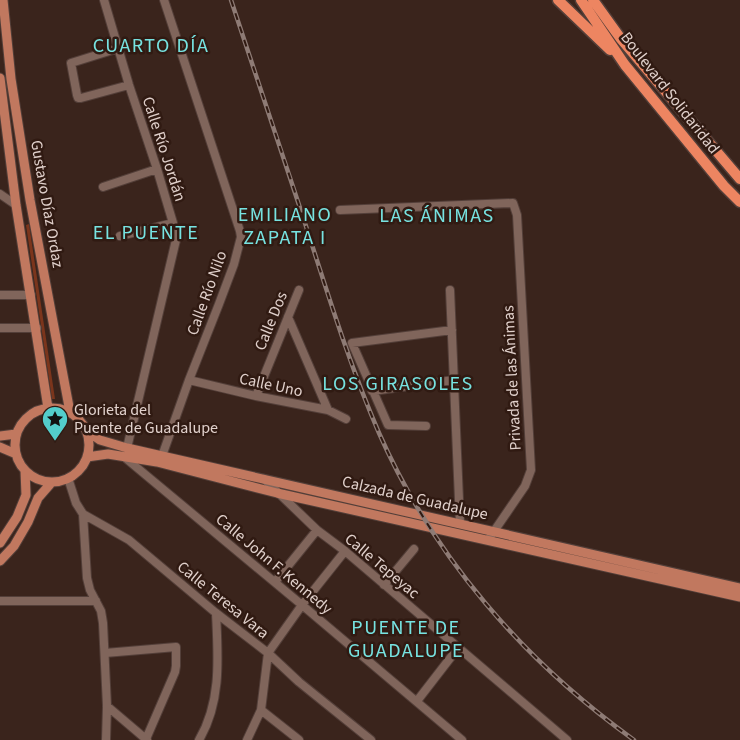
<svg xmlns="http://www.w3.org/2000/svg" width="740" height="740" font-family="'Source Sans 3',sans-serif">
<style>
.green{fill:#7b351c}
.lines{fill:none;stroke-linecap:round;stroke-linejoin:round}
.minor-casing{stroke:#533f39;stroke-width:10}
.major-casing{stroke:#533f39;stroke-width:11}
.highway-casing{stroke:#533f39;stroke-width:13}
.minor{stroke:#80655b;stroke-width:8}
.major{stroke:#c1785f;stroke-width:9}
.highway{stroke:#ed8561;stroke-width:10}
.rail-casing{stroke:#8e7b75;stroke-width:4.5}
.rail{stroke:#301a12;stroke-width:2;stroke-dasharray:7;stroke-linecap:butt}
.labels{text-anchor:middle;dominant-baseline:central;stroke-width:5;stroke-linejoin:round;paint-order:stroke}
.street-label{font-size:16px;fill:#e1d1cc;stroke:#301a12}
.poi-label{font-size:16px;fill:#e1d1cc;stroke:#301a12;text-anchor:start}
.quarter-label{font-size:20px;letter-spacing:1.5px;fill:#77e3e1;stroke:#301a12}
</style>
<rect width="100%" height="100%" fill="#3a241c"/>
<path class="green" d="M29,224L55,399H52L26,225Z"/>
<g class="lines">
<g class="minor-casing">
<path id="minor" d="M104,0L129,85L157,169L173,223L176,240L127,448
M119,48L71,63L77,95L78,98H81L129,85
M103,187L157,169
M0,194L16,205
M340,210L513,203L517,215L531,470L525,486L488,540
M120,236L173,223
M450,290L460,523
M0,295H31
M288,317L328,410
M0,328H37
M189,380L256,396L328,410L346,419
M372,391L454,380
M256,396L299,290
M426,426L388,425L352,343L452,330
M123,456L302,605L462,740
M162,456L189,380L219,304L234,264L241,237L240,231L164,0
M68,478L76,503L83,514L129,540L216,613L268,653L299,682L371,740
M264,479L317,530L345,551L567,740
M83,514L87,578L90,590L101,611L103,623L107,706L106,740
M275,582L317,530
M384,585L414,549
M0,601H96
M105,653L176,647V666L175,672L146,739
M417,701L458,648
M107,706L147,740
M261,710L299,740
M199,740C222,701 218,656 216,613
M247,740L261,710L268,653L302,605L345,551"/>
</g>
<g class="major-casing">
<path id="major" d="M3,0L11,79L30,200L70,412
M0,78L16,205L48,408
M15 445a37 37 0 1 1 74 0a37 37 0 1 1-74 0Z
M87,431L100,440L127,448L740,588
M0,436L16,434
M0,447L16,454
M87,457L108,454L157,462L277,493L740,597
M0,543L17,517L26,495L25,470
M0,561L14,546L28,522L38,498L52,482"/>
</g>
<g class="highway-casing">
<path id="highway" d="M558,0L610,50
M581,0L625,65L724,186L740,202
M593,0L621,39L740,179"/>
</g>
<use href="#minor" class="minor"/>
<use href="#major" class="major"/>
<use href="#highway" class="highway"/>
<g class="rail-casing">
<path id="rail" d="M231,0C255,73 280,146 304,220C327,291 349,364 379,433C434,558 524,661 634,740"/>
</g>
<use href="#rail" class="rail"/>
</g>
<defs>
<g id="sight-pin" transform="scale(1.35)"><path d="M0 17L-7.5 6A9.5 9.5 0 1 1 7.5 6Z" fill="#53cdcb" stroke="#301a12"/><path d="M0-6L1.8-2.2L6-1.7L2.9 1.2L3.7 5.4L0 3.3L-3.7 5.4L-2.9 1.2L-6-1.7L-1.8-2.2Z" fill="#111"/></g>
</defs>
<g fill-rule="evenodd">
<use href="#sight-pin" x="55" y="419"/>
</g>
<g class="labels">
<g class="street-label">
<text transform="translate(670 93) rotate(52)">Boulevard Solidaridad</text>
<text transform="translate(164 149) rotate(72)">Calle Río Jordán</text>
<text transform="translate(47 204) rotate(80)">Gustavo Díaz Ordaz</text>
<text transform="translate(207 293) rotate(-70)">Calle Río Nilo</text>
<text transform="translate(271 321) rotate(-68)">Calle Dos</text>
<text transform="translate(512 378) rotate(-93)">Privada de las Ánimas</text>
<text transform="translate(271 385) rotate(12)">Calle Uno</text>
<text transform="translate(415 498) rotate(13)">Calzada de Guadalupe</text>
<text transform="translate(274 564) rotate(40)">Calle John F. Kennedy</text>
<text transform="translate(382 566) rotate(40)">Calle Tepeyac</text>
<text transform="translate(223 600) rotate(39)">Calle Teresa Vara</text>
</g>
<g class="poi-label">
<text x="74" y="410">Glorieta del<tspan x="74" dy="18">Puente de Guadalupe</tspan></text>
</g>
<g class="quarter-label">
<text x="151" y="46">CUARTO DÍA</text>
<text x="285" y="215">EMILIANO<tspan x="285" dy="23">ZAPATA I</tspan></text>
<text x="437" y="216">LAS ÁNIMAS</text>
<text x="146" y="233">EL PUENTE</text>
<text x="398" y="384">LOS GIRASOLES</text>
<text x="406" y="628">PUENTE DE<tspan x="406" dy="23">GUADALUPE</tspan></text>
</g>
</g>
</svg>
